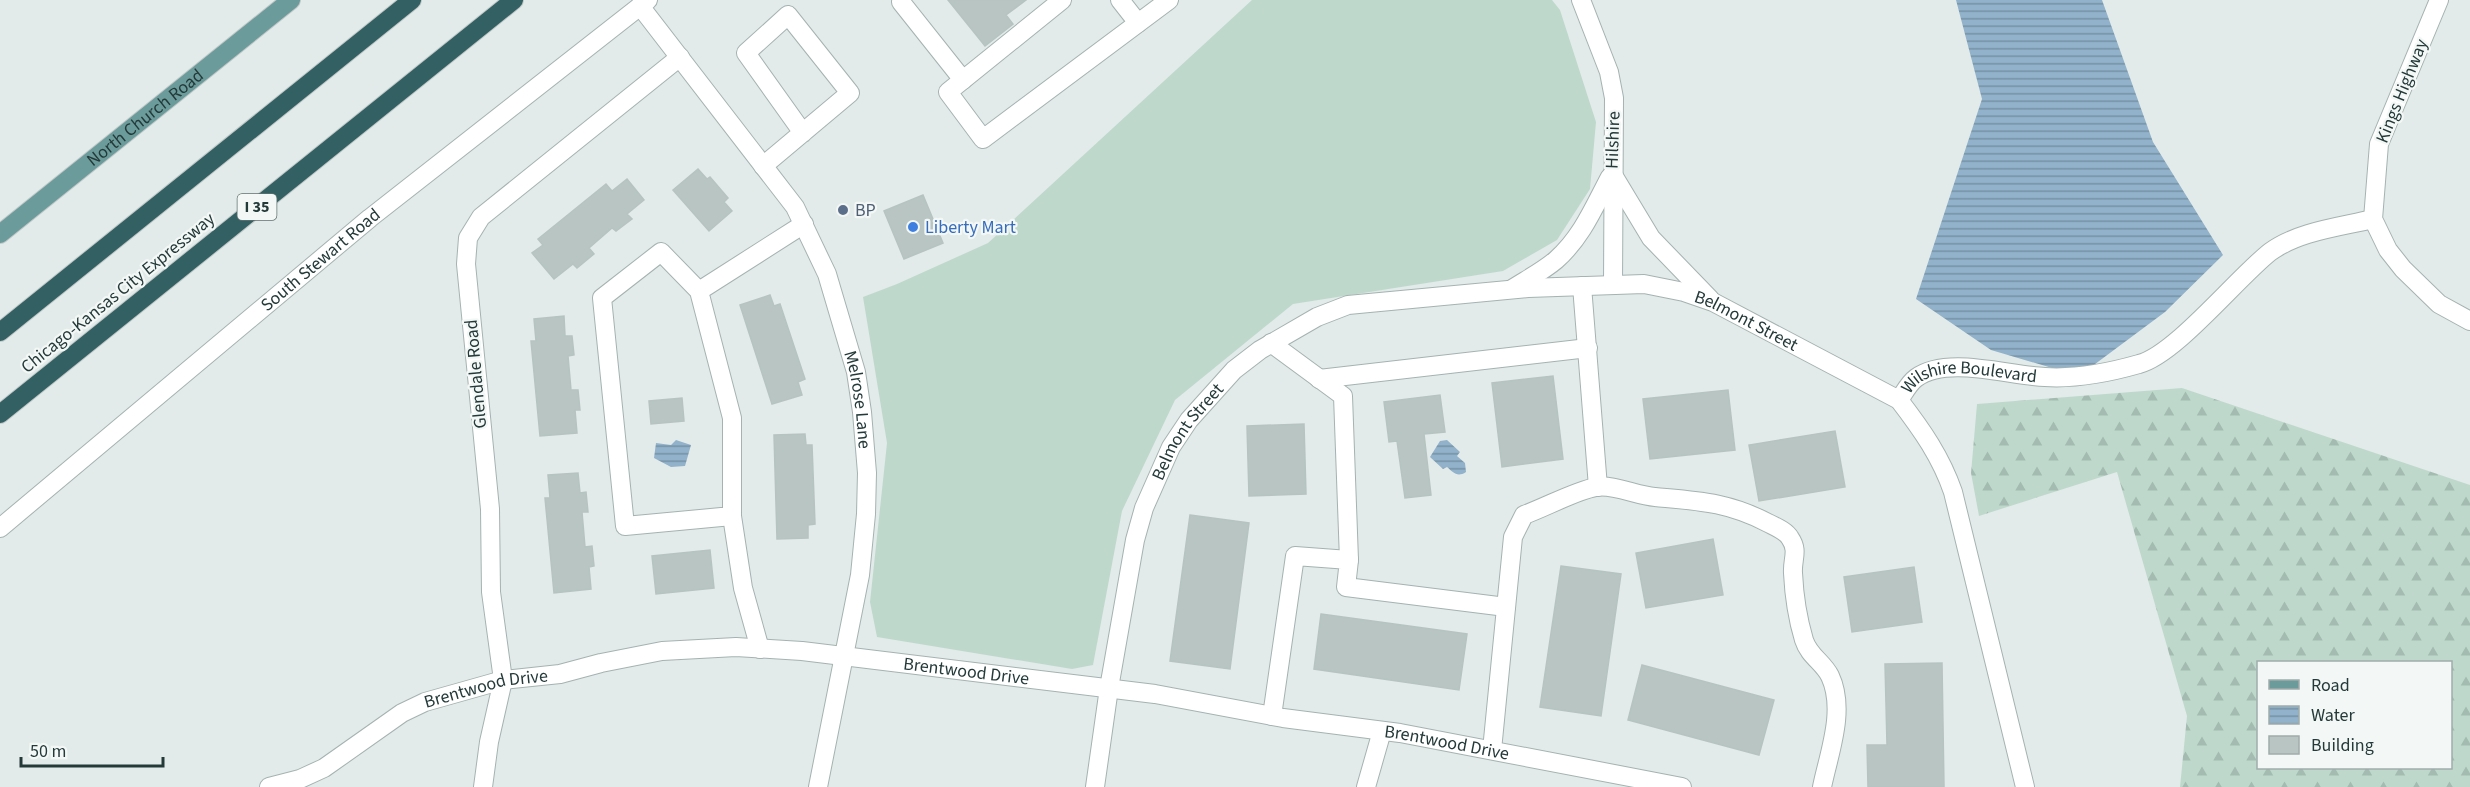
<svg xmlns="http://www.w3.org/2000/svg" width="2470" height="787" font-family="'Source Sans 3',sans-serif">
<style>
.grass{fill:#bed9cc}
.forest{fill:url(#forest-firs);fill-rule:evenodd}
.water{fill:url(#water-rules)}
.building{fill:#b8c5c3;stroke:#b6c4c1;stroke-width:1.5}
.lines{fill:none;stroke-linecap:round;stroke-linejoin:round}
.minor-casing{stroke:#a5b2b1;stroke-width:20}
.major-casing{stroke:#c2c8c8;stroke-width:20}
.highway-casing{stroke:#c2c8c8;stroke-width:20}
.minor{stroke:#fff;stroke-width:18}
.major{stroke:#6c9b9b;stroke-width:18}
.highway{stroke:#336163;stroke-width:18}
.service-dot{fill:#5c6f8a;stroke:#f3f8f6;stroke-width:2}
.shop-dot{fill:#3f7fe0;stroke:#f3f8f6;stroke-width:2}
.labels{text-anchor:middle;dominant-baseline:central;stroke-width:4.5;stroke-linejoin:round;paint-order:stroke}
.shield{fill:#f3f8f6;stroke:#627372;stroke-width:1.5}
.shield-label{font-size:16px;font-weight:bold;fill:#243a39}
.street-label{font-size:18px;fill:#243a39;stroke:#f3f8f6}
.service-label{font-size:18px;fill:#4e5e75;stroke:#f3f8f6;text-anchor:start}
.shop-label{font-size:18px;fill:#366cbe;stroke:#f3f8f6;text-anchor:start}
</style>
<defs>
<pattern id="forest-firs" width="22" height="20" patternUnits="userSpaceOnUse" patternTransform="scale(1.5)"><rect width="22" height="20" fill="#bed9cc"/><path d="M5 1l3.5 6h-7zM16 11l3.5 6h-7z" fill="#a3bbb0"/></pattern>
<pattern id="water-rules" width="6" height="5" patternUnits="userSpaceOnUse" patternTransform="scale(1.5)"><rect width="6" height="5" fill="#91b2ca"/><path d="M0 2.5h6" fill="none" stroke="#7692a5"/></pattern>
</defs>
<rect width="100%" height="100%" fill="#e2ebe9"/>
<path class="grass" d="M1252,0H1552L1560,10L1596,122L1590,189L1557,240L1503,271L1293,304L1175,400L1122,511L1093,665L1072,669L877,637L870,602L887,443L863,297L897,284L988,243Z"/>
<path class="forest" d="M2182,388L2470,485V787H2180L2187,716L2117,472L1979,516L1971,473L1977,404ZM2258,662H2450V768H2258Z"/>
<path class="water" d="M1956,0H2102L2153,142L2223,255L2165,312L2079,376L1991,350L1916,299L1982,99Z
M676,440L691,445L685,466L671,467L654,458L656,443L671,445Z
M1447,440L1460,452L1457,456L1465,463L1466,472C1457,478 1453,472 1447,467L1443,469L1430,457L1440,441Z"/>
<path class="building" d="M948,0H1026L1006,15L1013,24L985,46Z
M698,169L707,179L710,177L728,198L724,202L732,211L709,231L673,190Z
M627,179L644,200L627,214L632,219L616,231L612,228L589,248L594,254L577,268L573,264L554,279L532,253L543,245L538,239L606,184L612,191Z
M923,195L943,243L904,259L884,211Z
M770,295L774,306L780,304L805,379L798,382L802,395L772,404L740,305Z
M564,316L565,336H572L574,355L568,356L571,390H578L580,410H575L577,433L540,436L531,341H536L534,319Z
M1553,376L1563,459L1502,467L1492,383Z
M1728,390L1735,450L1650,459L1643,399Z
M1440,395L1445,432L1424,434L1431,495L1405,498L1397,441L1389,442L1384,402Z
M682,398L684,421L651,424L649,401Z
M1304,424L1306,494L1249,496L1247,426Z
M1835,431L1845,487L1759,501L1749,445Z
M805,434L806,445H812L815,524L808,525V538L777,539L774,435Z
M578,473L580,493L586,492L588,512H582L585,547L592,546L594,566L589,567L591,589L554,593L545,498H550L548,475Z
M1190,515L1249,523L1230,669L1170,661Z
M1713,539L1723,595L1646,608L1636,553Z
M710,550L714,588L656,594L652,556Z
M1561,566L1621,574L1601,716L1540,707Z
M1914,567L1922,622L1852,632L1844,577Z
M1321,614L1467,634L1459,690L1314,669Z
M1942,663L1944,787H1868L1867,745H1887L1885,664Z
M1642,665L1774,700L1759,755L1628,720Z"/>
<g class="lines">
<g class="minor-casing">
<g id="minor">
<path d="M1062,0L948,92L983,139L1169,0"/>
<path d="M1120,0L1138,23"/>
<path d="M1581,0L1609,72L1614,98L1613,285"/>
<path d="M2439,0L2379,144L2373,219L2388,250L2403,269L2439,304L2470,321"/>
<path d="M901,2L963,80"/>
<path id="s1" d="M640,6L795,207L827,274L856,372L862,412L867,473L866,514L860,575L818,787"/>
<path d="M763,166L850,93L788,15L746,53L803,133"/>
<path d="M1613,175L1651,238L1710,299"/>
<path d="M1582,286L1598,487"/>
<path d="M1512,289C1526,280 1543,271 1556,260C1582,237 1594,207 1610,177"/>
<path d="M699,291L732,418V516L625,526L602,298L661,252L699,291L804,224"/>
<path d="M1271,343L1343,396L1349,560"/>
<path d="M1319,379L1588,348"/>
<path id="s2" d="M1899,400C1904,393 1909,383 1916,378C1947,355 2009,376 2045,377C2075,379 2111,372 2139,364C2175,355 2237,278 2270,252C2299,231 2340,227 2373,219"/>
<path d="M732,516L743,588L760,649"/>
<path id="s3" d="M0,528L370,218L648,0"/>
<path d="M1272,716L1295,556L1349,560L1346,587L1506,607"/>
<path d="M1492,750L1513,537L1524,515C1546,507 1575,491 1596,487C1614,484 1637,496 1655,497C1698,501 1728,502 1768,523C1776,527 1786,531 1790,538C1799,551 1792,559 1793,573C1794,594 1798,620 1804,640C1809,656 1823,662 1830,676C1846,710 1829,753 1822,787"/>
<path id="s4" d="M269,787L300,779L324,768L402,713L425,702L503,680L560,674L601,663L662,651L736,647L802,651L1155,694L1283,718L1400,733L1682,787"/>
<path d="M483,787L489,742L503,680L491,592L490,509L466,264L468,238L481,217L680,57"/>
<path id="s5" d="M1095,787L1109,688L1135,540L1144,508L1171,447L1189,420L1234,370L1260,350L1317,317L1348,305L1528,288L1644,284L1684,292L1713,302L1899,400C1922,430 1941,457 1953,492L2025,787"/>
<path d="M1366,787L1382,731"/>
</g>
</g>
<g class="major-casing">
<g id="major">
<path id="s6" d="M0,234L291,0"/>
</g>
</g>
<g class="highway-casing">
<path id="highway" d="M0,332L412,0
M0,414L514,0"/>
</g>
<use href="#minor" class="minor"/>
<use href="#major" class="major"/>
<use href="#highway" class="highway"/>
</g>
<circle class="service-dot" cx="843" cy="210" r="6"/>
<circle class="shop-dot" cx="913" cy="227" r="6"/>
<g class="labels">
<rect class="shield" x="237.5" y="194" width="39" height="26" rx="4.5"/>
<g class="shield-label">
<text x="257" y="207">I 35</text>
</g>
<g class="street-label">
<text transform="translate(2402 91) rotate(-68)">Kings Highway</text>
<text stroke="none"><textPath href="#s6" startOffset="186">North Church Road</textPath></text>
<text transform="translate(1613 140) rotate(-88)">Hilshire</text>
<text stroke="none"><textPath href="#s3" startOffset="418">South Stewart Road</textPath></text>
<text transform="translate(118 293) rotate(-39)">Chicago-Kansas City Expressway</text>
<text stroke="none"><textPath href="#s5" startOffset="988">Belmont Street</textPath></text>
<text transform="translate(476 374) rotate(-95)">Glendale Road</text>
<text stroke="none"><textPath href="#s2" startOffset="81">Wilshire Boulevard</textPath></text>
<text stroke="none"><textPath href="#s1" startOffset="458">Melrose Lane</textPath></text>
<text stroke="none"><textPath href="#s5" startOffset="372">Belmont Street</textPath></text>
<text stroke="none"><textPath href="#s4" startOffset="728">Brentwood Drive</textPath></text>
<text stroke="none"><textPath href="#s4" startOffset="242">Brentwood Drive</textPath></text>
<text stroke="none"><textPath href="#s4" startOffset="1214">Brentwood Drive</textPath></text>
</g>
<g class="service-label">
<text x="855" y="210">BP</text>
</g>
<g class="shop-label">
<text x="925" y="227">Liberty Mart</text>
</g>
</g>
<rect x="2257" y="661" width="195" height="108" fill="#f3f8f6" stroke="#a0acaa" stroke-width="1.5"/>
<rect x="2269" y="680" width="30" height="9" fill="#6c9b9b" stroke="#a0acaa" stroke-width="1.5"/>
<text x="2311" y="691" font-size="18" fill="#243a39">Road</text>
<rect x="2269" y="706" width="30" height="18" fill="url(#water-rules)" stroke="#a0acaa" stroke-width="1.5"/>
<text x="2311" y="721" font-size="18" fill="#243a39">Water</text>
<rect x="2269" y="736" width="30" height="18" fill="#b8c5c3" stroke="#a0acaa" stroke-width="1.5"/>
<text x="2311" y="751" font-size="18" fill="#243a39">Building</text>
<path d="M21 757v9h142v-9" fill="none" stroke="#243a39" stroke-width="3"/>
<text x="30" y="757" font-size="18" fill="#243a39" stroke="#f3f8f6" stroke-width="4.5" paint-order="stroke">50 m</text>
</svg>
